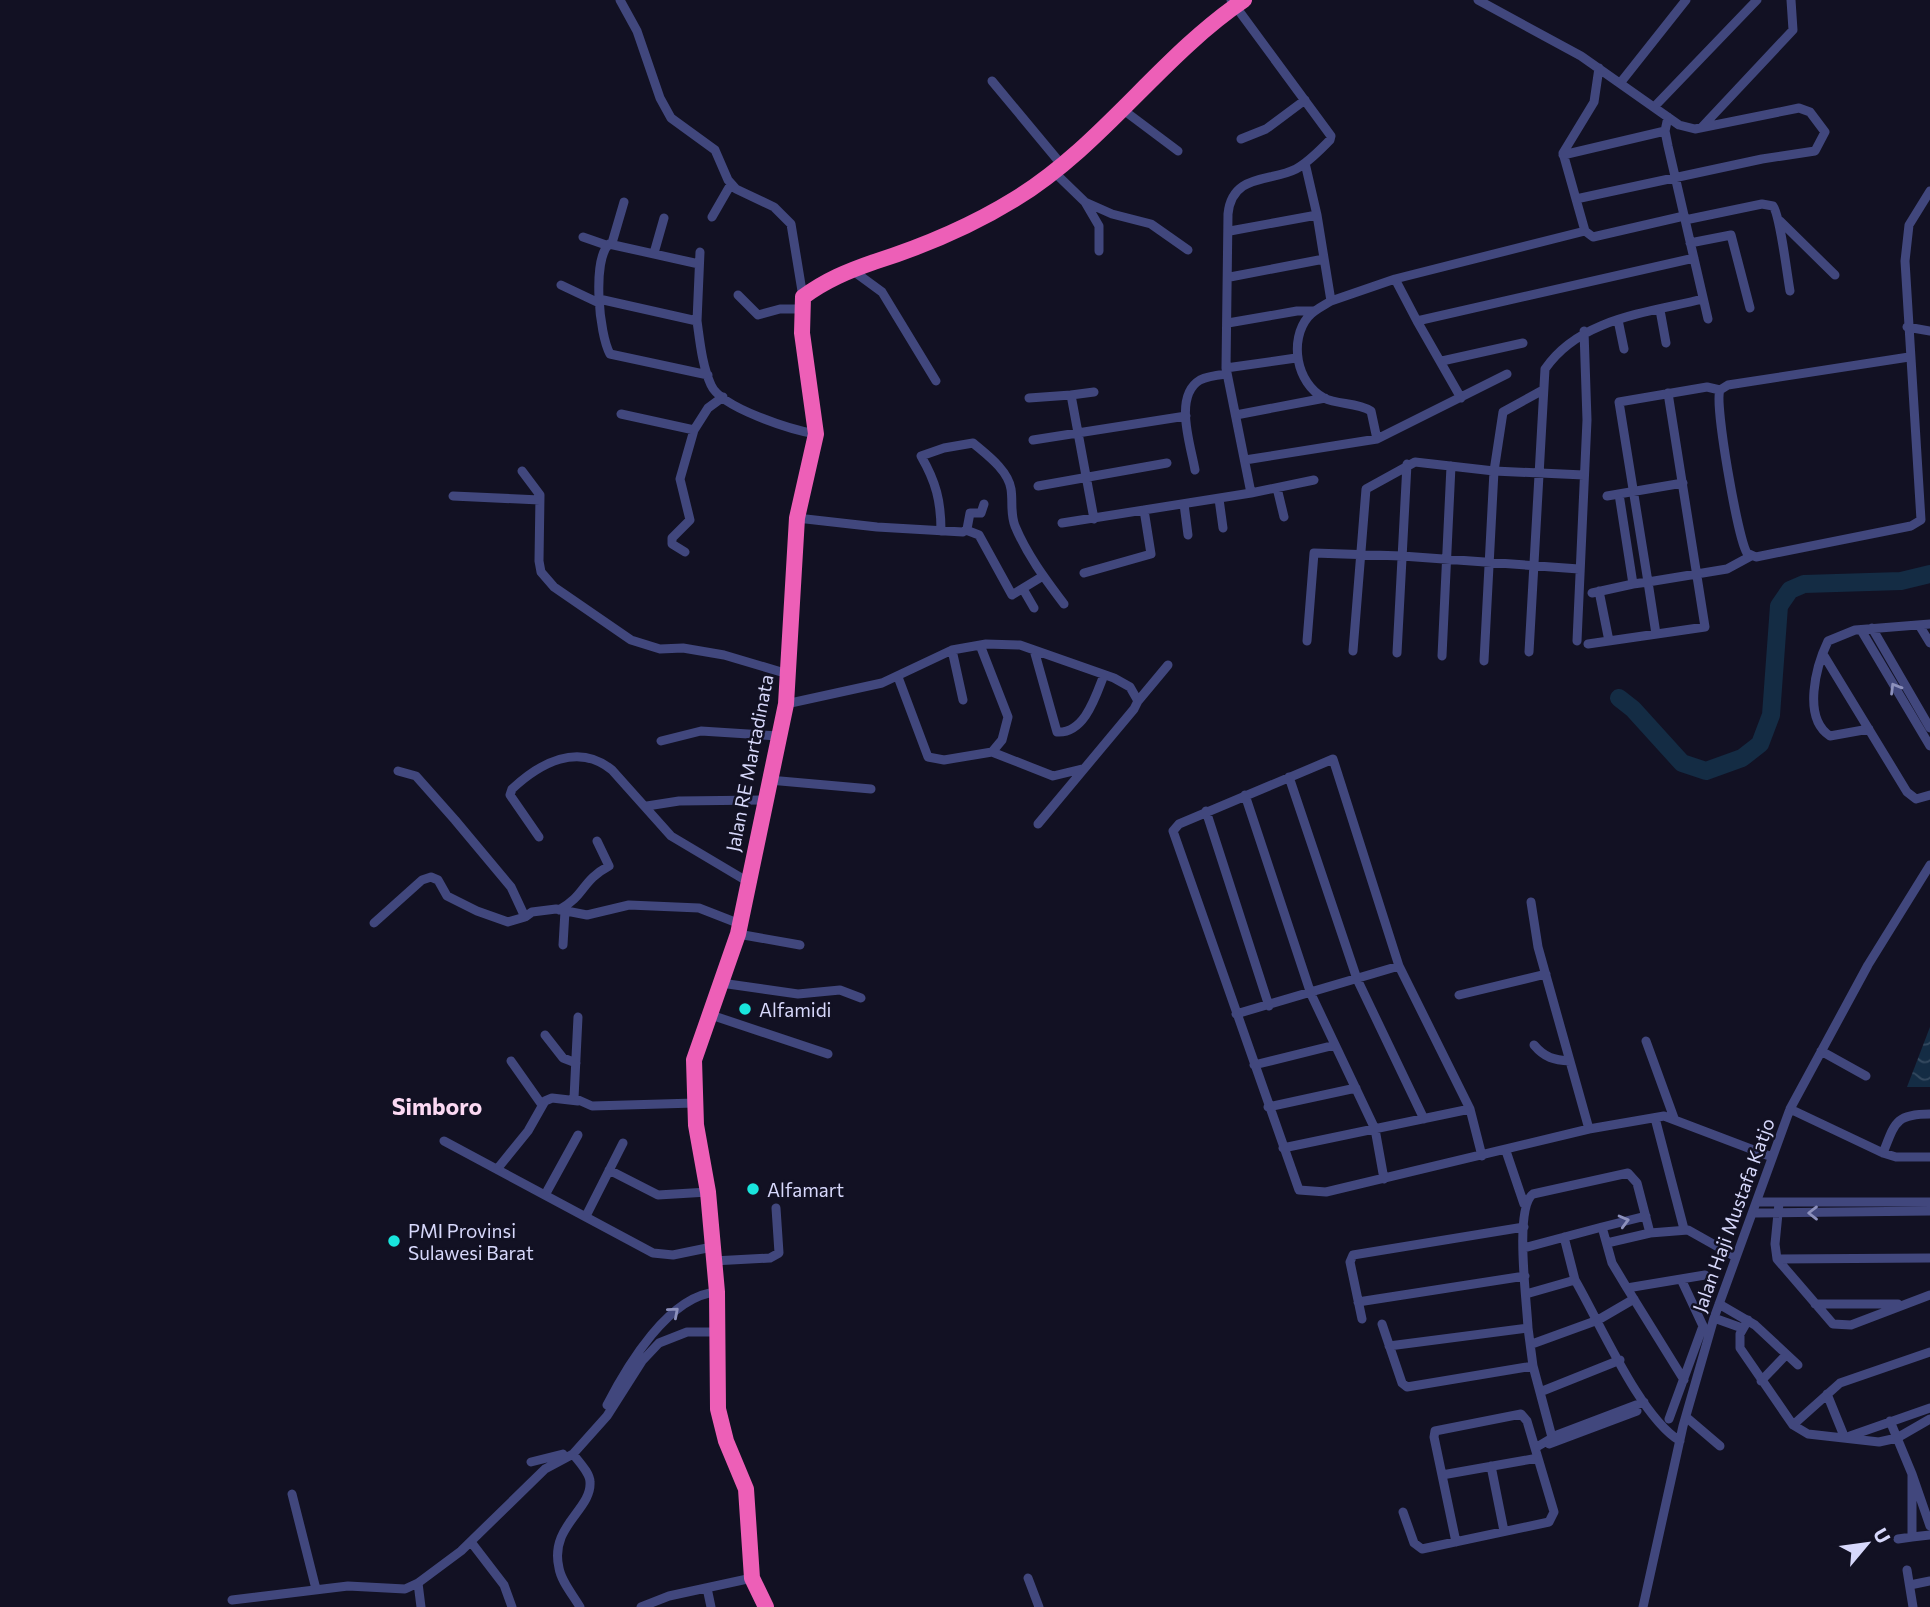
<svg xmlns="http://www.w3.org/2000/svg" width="1930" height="1607" font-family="Commissioner,sans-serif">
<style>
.water{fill:url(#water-waves)}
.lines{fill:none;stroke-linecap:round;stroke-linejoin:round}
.river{stroke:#142c44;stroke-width:18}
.street{stroke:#41477d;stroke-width:9}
.highway{stroke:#ed5fb7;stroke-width:16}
.oneway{stroke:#8c90bc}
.poi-dot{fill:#19e5dd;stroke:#121123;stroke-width:2.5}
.labels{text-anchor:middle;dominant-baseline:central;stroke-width:5;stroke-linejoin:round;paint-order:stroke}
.street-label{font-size:19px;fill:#d7d8fb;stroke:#121123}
.poi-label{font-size:19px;fill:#d7d8fb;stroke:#121123;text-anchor:start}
.quarter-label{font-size:23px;font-weight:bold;fill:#fbd9f3;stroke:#121123}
</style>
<defs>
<pattern id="water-waves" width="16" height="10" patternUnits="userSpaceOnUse" patternTransform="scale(1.75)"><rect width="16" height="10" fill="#142c44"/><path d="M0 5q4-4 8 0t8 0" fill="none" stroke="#354a60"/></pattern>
</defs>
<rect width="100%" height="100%" fill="#121123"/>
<path class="water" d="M1930,1027V1087H1907Z"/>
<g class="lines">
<path class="river" d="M1619,698L1633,709L1682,763L1706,771L1742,758L1760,744L1771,715L1779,606L1790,590L1804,584L1901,581L1930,574"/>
<path class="street" d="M620,0L637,31L660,98L671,118L715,150L728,180L736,189L774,207L791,224L803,297
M1231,0L1331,136L1330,140C1320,150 1309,162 1296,169C1271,182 1232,173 1228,214L1226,368L1251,493L1314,480
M1478,0L1581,56L1679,125L1695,129L1799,108L1810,112L1825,132L1815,151L1762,159L1576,199
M1599,68L1594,102L1563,153L1585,231L1593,237L1684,216
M992,81L1061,164
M1621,82L1686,0
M1655,106L1757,0
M1122,109L1178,151
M1668,117L1665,131L1668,146L1708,319
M1702,127L1793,30L1791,0
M1241,139L1266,129L1305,100
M1563,155L1665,131
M1305,163L1317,215L1331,301L1395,279L1417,321L1694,258
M1053,171L1085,202L1112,214L1151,224L1188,250
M1085,202L1099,226V251
M712,217L731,184
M1685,220L1762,204L1773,206C1780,215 1787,274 1790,291
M1780,221L1835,275
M1230,231L1317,215
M583,237L606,245
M612,243L624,202
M1690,243L1731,235L1750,308
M654,253L664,218
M699,264L609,244C592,260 599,334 610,354L708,375
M852,270L882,292L936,381
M1230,277L1324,259
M1395,279L1585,231
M561,285L599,303
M738,295L758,315L780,309H803
M599,299L697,321C700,342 702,365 711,385C721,408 792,430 816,434
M1331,301C1323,306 1314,310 1308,317C1289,340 1296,383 1324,398C1338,405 1357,402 1371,411L1377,439
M1660,310L1666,343
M1618,320L1624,349
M697,321L700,252
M1417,321L1461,398
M1228,323L1297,311H1313
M1907,327L1930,331
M1909,357L1728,385L1720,390C1714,403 1738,539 1747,553L1756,557L1911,526L1921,520L1905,261L1909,225L1930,191
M1442,361L1523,343
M1226,368L1296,358
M1720,390L1707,387L1619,402L1648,582L1727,569L1751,556
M1071,395L1094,392
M1029,398L1071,395L1094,519
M621,414L694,430L708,408L723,397
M1236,415L1325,398
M1033,440L1186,416
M1245,460L1377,439L1507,374
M1195,470C1191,446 1173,396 1200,380C1208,376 1219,375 1227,374
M522,471L540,495L539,561L541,572L554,587L631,640L660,649L683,648L724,655L788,674
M1038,486L1167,463
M1277,488L1284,517
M1619,494L1633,584L1648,582L1656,634
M453,496L540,500
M1607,496L1683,483
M1219,499L1223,528
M1184,504L1188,535
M797,518L877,527L963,532L967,529L970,513H981L984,504
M1062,523L1251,493
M966,530L979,535L1012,595L1043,576
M941,531C941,501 936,482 921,456L944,448L973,443C987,455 1008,470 1011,489C1013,502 1010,513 1015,526C1027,555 1046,580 1064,604
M685,552L672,544V538L690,520L680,479L694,430
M1084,573L1151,554L1144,510
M1023,589L1034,608
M1599,591L1609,641
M1592,593L1633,584
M1919,625L1930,643
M1872,628L1930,728
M1861,630L1930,746
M1307,641L1314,553L1402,556L1579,569
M1577,641L1587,420L1584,331
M1588,644L1705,627L1668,393
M952,650L963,700
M1034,650L1057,732C1085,734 1096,695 1104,675
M1353,651L1366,489L1415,462L1494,471L1503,412L1543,390
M1529,652L1545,369C1580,318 1647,313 1703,299
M1397,653L1407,464
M1823,654L1907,792L1916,799L1930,795
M1442,656L1451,466
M1484,661L1494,471L1584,475
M898,677L928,757L944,760L992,752L1002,740L1008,717L980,645
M1138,701L1168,665
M786,704L882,683L952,650L986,644L1020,645L1114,678L1130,687L1138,701L1134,709L1038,824
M1869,729L1830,736C1802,718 1816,666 1828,641L1855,630L1930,624
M661,741L701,731L778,736
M992,752L1053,776L1082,769
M398,771L416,776L455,820L511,887L525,917L532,912L556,909L587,915L629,905L699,908L740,924
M1289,777L1357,979L1424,1119
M769,780L871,789
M1245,795L1311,994L1375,1129L1384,1179
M647,806L679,801L763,800
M1206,811L1269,1006
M539,837L510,795L512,789C540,763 578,742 612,770L671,836L750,883
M1531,902L1538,947L1589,1129
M559,910C586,895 581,881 609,866L597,841
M374,923L422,880L431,877L438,880L447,896L477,911L508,922L525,917
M738,934L800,945
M563,945L565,911
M721,983L798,994L840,990L861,998
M1459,995L1546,974
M708,1014L828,1054
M1236,1014L1399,966
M578,1017L574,1098L592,1106L695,1103
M545,1035L563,1058L576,1063
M1646,1041L1674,1118
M1534,1045C1545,1058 1554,1060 1570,1061
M1821,1051L1866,1076
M511,1061L542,1105
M1254,1065L1335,1045
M1268,1107L1356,1088
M1790,1109L1883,1153L1896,1157H1930
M1655,1118L1684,1229
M444,1141L653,1253L673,1255L712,1247
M1283,1148L1470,1109
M1506,1151L1524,1204
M1883,1153C1895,1123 1895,1114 1930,1114
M1482,1156L1470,1109L1399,966L1333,759L1179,824L1173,831L1299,1190L1326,1192L1589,1129L1664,1116L1772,1157
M498,1168L528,1131L545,1101L552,1098L578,1101
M609,1170L658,1195L708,1192
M545,1195L578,1135
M1758,1202H1930
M1779,1203L1775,1244L1777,1259L1833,1324L1851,1325L1930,1295
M1754,1213L1930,1211
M586,1216L623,1143
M1602,1227L1646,1216
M1564,1237L1575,1280
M1607,1243L1650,1233
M1524,1248L1602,1227L1612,1263L1627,1288
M1777,1259L1930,1258
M713,1261L770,1258L779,1253L776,1208
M1526,1294L1575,1280C1600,1323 1640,1417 1680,1441
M1358,1302L1525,1276
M1719,1304L1755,1325L1798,1365
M1815,1304H1898
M1714,1318L1742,1328
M1362,1319L1350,1262L1353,1255L1524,1227
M1748,1320L1740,1334V1348L1793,1425
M1382,1324L1402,1383L1407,1387L1533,1366
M1528,1328C1527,1302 1514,1208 1533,1194L1628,1173L1637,1183L1650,1233L1688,1230L1736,1257
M1532,1344L1598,1320L1634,1299
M1389,1346L1528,1328L1533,1366L1553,1441
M1930,1352L1840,1383L1793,1425L1808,1434L1879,1442L1897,1438L1930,1419
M1684,1380L1627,1288L1705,1275
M1761,1381L1786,1355
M1540,1392L1620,1360
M1827,1394L1844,1436
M607,1405C627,1366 669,1295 717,1292
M1686,1417L1720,1446
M1669,1419L1703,1326L1681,1279
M1890,1421L1912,1474
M1850,1436L1930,1408
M1549,1444L1637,1411
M573,1454C579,1462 590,1473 590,1482C592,1510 549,1526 559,1568C561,1581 573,1595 580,1607
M531,1462L563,1454
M1491,1466L1504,1531
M1442,1475L1538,1458
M292,1494L316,1589
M1403,1512L1414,1543L1422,1549L1549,1522L1554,1512L1535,1448L1557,1435L1644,1402
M1930,1526L1912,1474V1537L1930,1535
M1898,1539L1912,1537
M471,1542L504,1585L512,1607
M1456,1542L1434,1437L1435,1431L1521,1414L1527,1421L1535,1448
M1907,1570L1913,1607
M1028,1578L1039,1607
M418,1583L421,1607
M1910,1585L1930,1581
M707,1588L711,1607
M232,1600L348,1586L405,1589L418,1583L461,1551L545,1469L573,1454L607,1416L642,1361L659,1343L687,1332H715
M641,1607L669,1596L752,1578
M1643,1607L1683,1426L1714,1318L1790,1109L1868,965L1930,865"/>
<path class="highway" d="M766,1607L752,1578L746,1489L726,1441L718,1409L717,1292L708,1192L696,1125L694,1060L738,934L786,704L797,518L816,434L802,333L803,297C826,280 848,271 874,262C921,247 973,225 1015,199C1102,146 1160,57 1244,0"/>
</g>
<defs><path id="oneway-chevron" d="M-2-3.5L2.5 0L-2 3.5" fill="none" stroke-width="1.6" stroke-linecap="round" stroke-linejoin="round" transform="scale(1.75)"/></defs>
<g class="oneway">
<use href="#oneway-chevron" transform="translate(1895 688) rotate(-121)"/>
<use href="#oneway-chevron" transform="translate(1813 1213) rotate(180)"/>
<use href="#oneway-chevron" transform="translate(1624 1221) rotate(-15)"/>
<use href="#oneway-chevron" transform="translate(674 1312) rotate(-41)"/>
</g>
<g class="poi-dot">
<circle cx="745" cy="1009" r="7"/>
<circle cx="753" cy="1189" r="7"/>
<circle cx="394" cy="1241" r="7"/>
</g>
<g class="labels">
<g class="street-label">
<text transform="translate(749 763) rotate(-79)">Jalan RE Martadinata</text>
<text transform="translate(1733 1215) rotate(-70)">Jalan Haji Mustafa Katjo</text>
</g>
<g class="poi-label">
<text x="759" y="1009">Alfamidi</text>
<text x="767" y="1189">Alfamart</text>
<text x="408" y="1230">PMI Provinsi<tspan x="408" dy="22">Sulawesi Barat</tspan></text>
</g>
<g class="quarter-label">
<text x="437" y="1106">Simboro</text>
</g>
</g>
<g transform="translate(1867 1544) rotate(61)" stroke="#121123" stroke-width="5" paint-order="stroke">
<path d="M0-5L12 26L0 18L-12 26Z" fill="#d7d8fb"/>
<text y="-10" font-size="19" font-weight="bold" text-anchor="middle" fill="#d7d8fb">U</text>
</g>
</svg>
